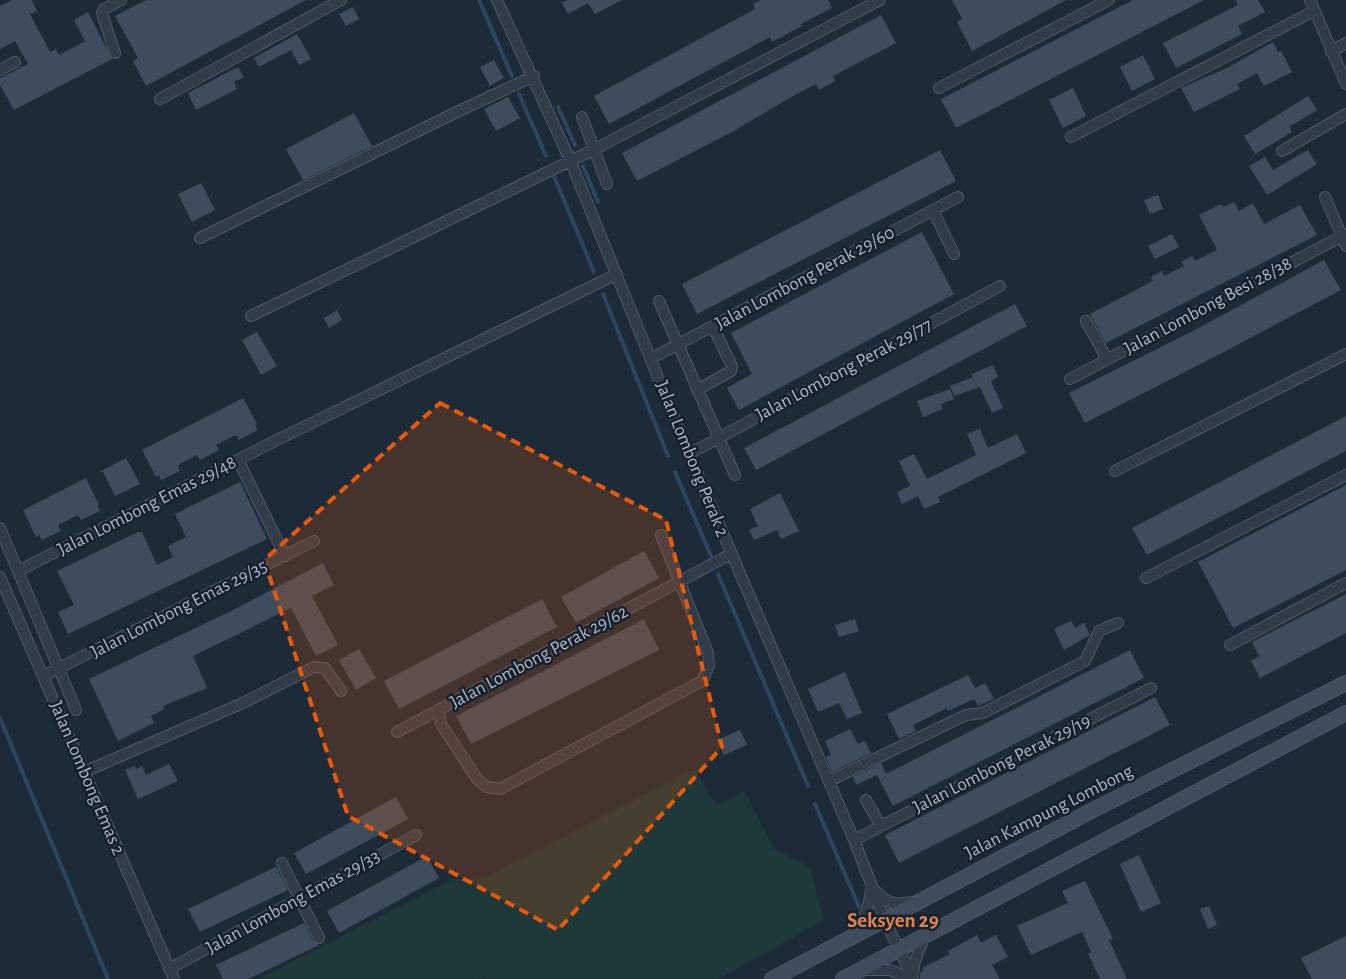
<svg xmlns="http://www.w3.org/2000/svg" width="1346" height="979" font-family="'Alegreya Sans',sans-serif">
<style>
.green{fill:#1f3839}
.lines{fill:none;stroke-linecap:round;stroke-linejoin:round}
.stream{stroke:#2d455f;stroke-width:4}
.building{fill:#3e4d5e}
.street-casing{stroke:#4f5a67;stroke-width:12}
.secondary-casing{stroke:#4f5a67;stroke-width:16}
.street{stroke:#313c49;stroke-width:10}
.secondary{stroke:#3e4c5c;stroke-width:14}
.marked{fill:#e8590c;fill-opacity:0.2;stroke:#e8590c;stroke-width:4;stroke-dasharray:10 6;stroke-linejoin:round}
.labels{text-anchor:middle;dominant-baseline:central;stroke-width:5;stroke-linejoin:round;paint-order:stroke}
.street-label{font-size:19px;fill:#abb7c6;stroke:#17212d}
.quarter-label{font-size:21px;font-weight:bold;fill:#de824e;stroke:#17212d}
</style>
<rect width="100%" height="100%" fill="#1d2b38"/>
<path class="green" d="M695,769L716,806L744,791L774,849L810,867L824,920L719,979H486L483,977L479,979H258L453,879H482Z"/>
<g class="lines">
<path class="stream" d="M479,0L512,76
M519,94L546,156
M558,107L575,145
M583,166L598,202
M553,174L594,272
M603,294L668,456
M675,472L711,556
M718,574L808,786
M0,718L108,979
M815,804L859,907"/>
</g>
<path class="building" d="M12,0H32L37,11L30,14L50,52L56,49L59,55L85,41L74,20L88,12L112,59L14,110L0,85V78L28,64L15,41L0,49V6Z
M146,0H306L146,86L133,61L138,58L115,16Z
M568,0H622L595,14L588,3L568,14L562,3Z
M761,0H828L832,8L801,24L802,26L772,42L770,37L609,124L594,96L755,9L753,4Z
M952,0H1066L972,51L957,22L962,19Z
M1133,0H1204L956,128L941,99Z
M1235,0H1258L1265,12L1238,26L1242,34L1176,68L1163,43L1238,5Z
M353,7L359,19L346,26L339,14Z
M881,15L896,43L833,76L835,81L819,90L816,84L793,96L732,132L637,181L622,153Z
M297,34L311,59L299,65L291,50L259,67L254,58Z
M1273,42L1278,52L1281,51L1292,72L1264,86L1257,73L1237,84L1240,89L1194,112L1181,88L1229,67Z
M1143,55L1155,79L1132,91L1120,67Z
M494,60L504,78L490,86L480,67Z
M238,67L244,77L234,82L237,89L196,110L188,93Z
M1073,88L1086,116L1063,128L1049,100Z
M1308,96L1317,110L1289,127L1292,132L1255,154L1244,136Z
M508,97L520,118L496,131L484,109Z
M354,113L372,146L303,180L286,149Z
M940,150L956,181L697,314L682,284Z
M1308,150L1317,164L1267,195L1249,166L1265,157L1273,170Z
M201,183L215,210L192,222L178,194Z
M1158,195L1163,209L1150,214L1144,200Z
M1234,202L1239,211L1253,203L1264,224L1300,205L1317,235L1106,343L1090,314L1153,281L1151,277L1162,271L1164,276L1184,266L1181,262L1192,256L1195,261L1217,250L1199,215L1221,204L1223,207Z
M922,232L954,294L739,410L727,388L752,374L731,333Z
M1172,234L1179,247L1155,259L1148,246Z
M1324,260L1341,290L1220,354L1085,423L1069,393L1193,331Z
M1015,304L1027,326L756,470L744,448Z
M337,310L342,320L329,328L324,318Z
M257,332L277,366L261,375L242,340Z
M993,365L998,377L991,381L1003,408L992,413L980,387L954,396L950,386L973,377L972,374Z
M950,389L954,399L941,404L943,409L923,417L917,401Z
M243,398L257,424L255,425L258,430L239,440L236,435L216,445L219,450L200,460L197,455L180,464L178,466L180,471L161,480L159,475L156,477L142,450Z
M1346,416V451L1147,555L1132,528Z
M980,429L988,448L1017,434L1026,453L938,497L940,502L924,509L918,496L902,504L897,492L910,486L899,461L914,454L927,479L976,455L967,434Z
M126,458L140,484L115,496L103,472H99Z
M86,478L99,505L97,506L100,511L81,520L78,515L60,524L58,526L61,531L42,540L39,535L36,537L23,510Z
M240,482L267,539L68,634L58,612L74,605L57,571L138,532H142L157,565L173,557L168,546L186,537L175,514Z
M1346,485V570L1233,628L1198,562Z
M780,493L799,531L781,539L777,530L754,540L749,530L758,526L750,509Z
M644,551L659,578L576,623L561,597Z
M323,563L334,585L312,596L338,645L316,656L291,608L193,656L207,688L163,706L164,709L151,716L154,723L118,741L89,679L229,612Z
M1346,594V633L1260,678L1251,661L1259,656L1252,642Z
M542,599L557,627L399,709L384,681Z
M644,619L659,650L471,744L456,716Z
M855,619L859,631L839,637L835,625Z
M1071,621L1075,628L1084,623L1090,635L1064,650L1054,629Z
M359,649L376,678L356,690L339,660Z
M1130,650L1144,678L893,806L877,775L856,785L853,777L881,763L886,774Z
M845,672L862,713L847,719L839,703L818,712L808,689Z
M968,675L975,688L985,683L994,699L978,706L974,699L948,711L947,708L913,725L916,731L899,739L887,714Z
M1155,697L1170,725L899,863L885,835Z
M850,729L858,744L865,741L871,753L832,772L826,757L831,755L825,741Z
M740,730L747,745L724,755L717,740Z
M169,764L178,781L138,799L125,770L135,766L136,769L142,766L146,775Z
M396,797L408,819L306,874L294,853Z
M1139,855L1161,903L1141,912L1120,864Z
M427,856L439,878L339,933L327,911Z
M276,867L288,890L200,932L188,909Z
M1085,881L1113,939L1109,940L1127,979H1100L1088,954L1091,952L1082,932L1031,955L1017,926L1068,903L1062,891Z
M1209,906L1217,925L1208,929L1200,909Z
M304,923L313,941L319,945L248,979H223L216,965Z
M977,935L981,943L996,935L1008,957L992,965L1000,979H920V973L923,971L922,968L950,954L948,951Z
M1346,936V979H1312L1301,958Z"/>
<g class="lines">
<g class="street-casing">
<path id="street" d="M497,0L570,160L689,454L854,840L885,920L913,979
M1310,0L1346,84
M1331,52L1346,43
M115,53L102,13L104,9L121,0
M0,70L15,62
M939,88L1109,0
M160,99L341,0
M582,117L607,184
M1071,137L1314,11
M1282,151L1346,114
M1325,197L1346,246
M933,210L954,254
M200,238L459,111L534,76
M659,301L735,475
M251,316L595,149L880,0
M1086,321L1107,359
M652,358L958,197
M1070,379L1346,234
M697,390L731,371L732,366L713,327
M689,454L1000,286
M238,460L285,556
M1115,471L1346,354
M0,528L76,710
M18,571L275,441L617,274
M0,577L174,979
M1146,578L1346,475
M1230,645L1346,583
M43,676L314,541
M439,710L441,724L477,779L487,787L500,789L702,681L709,666L708,653L661,535
M397,732L731,554
M84,772L245,702L314,667L325,668L341,691
M829,781L966,715L983,713L1085,661L1099,631L1118,623
M866,800L881,826
M854,840L1151,688
M282,863L319,938
M877,892C888,904 896,905 912,902
M851,936C864,920 869,909 871,889
M169,969L416,835
M863,970H890L912,979
M912,978L915,961L925,935"/>
</g>
<g class="secondary-casing">
<path id="secondary" d="M772,979L1097,808L1346,683
M843,979L1346,713"/>
</g>
<use href="#street" class="street"/>
<use href="#secondary" class="secondary"/>
</g>
<path class="marked" d="M440,403L666,520L722,747L558,930L348,816L264,560Z"/>
<g class="labels">
<g class="street-label">
<text transform="translate(805 278) rotate(-28)">Jalan Lombong Perak 29/60</text>
<text transform="translate(1208 306) rotate(-28)">Jalan Lombong Besi 28/38</text>
<text transform="translate(844 370) rotate(-28)">Jalan Lombong Perak 29/77</text>
<text transform="translate(692 459) rotate(68)">Jalan Lombong Perak 2</text>
<text transform="translate(147 506) rotate(-27)">Jalan Lombong Emas 29/48</text>
<text transform="translate(179 609) rotate(-27)">Jalan Lombong Emas 29/35</text>
<text transform="translate(539 657) rotate(-28)">Jalan Lombong Perak 29/62</text>
<text transform="translate(1002 764) rotate(-27)">Jalan Lombong Perak 29/19</text>
<text transform="translate(87 778) rotate(67)">Jalan Lombong Emas 2</text>
<text transform="translate(1049 812) rotate(-27)">Jalan Kampung Lombong</text>
<text transform="translate(293 902) rotate(-29)">Jalan Lombong Emas 29/33</text>
</g>
<g class="quarter-label">
<text x="893" y="920">Seksyen 29</text>
</g>
</g>
</svg>
